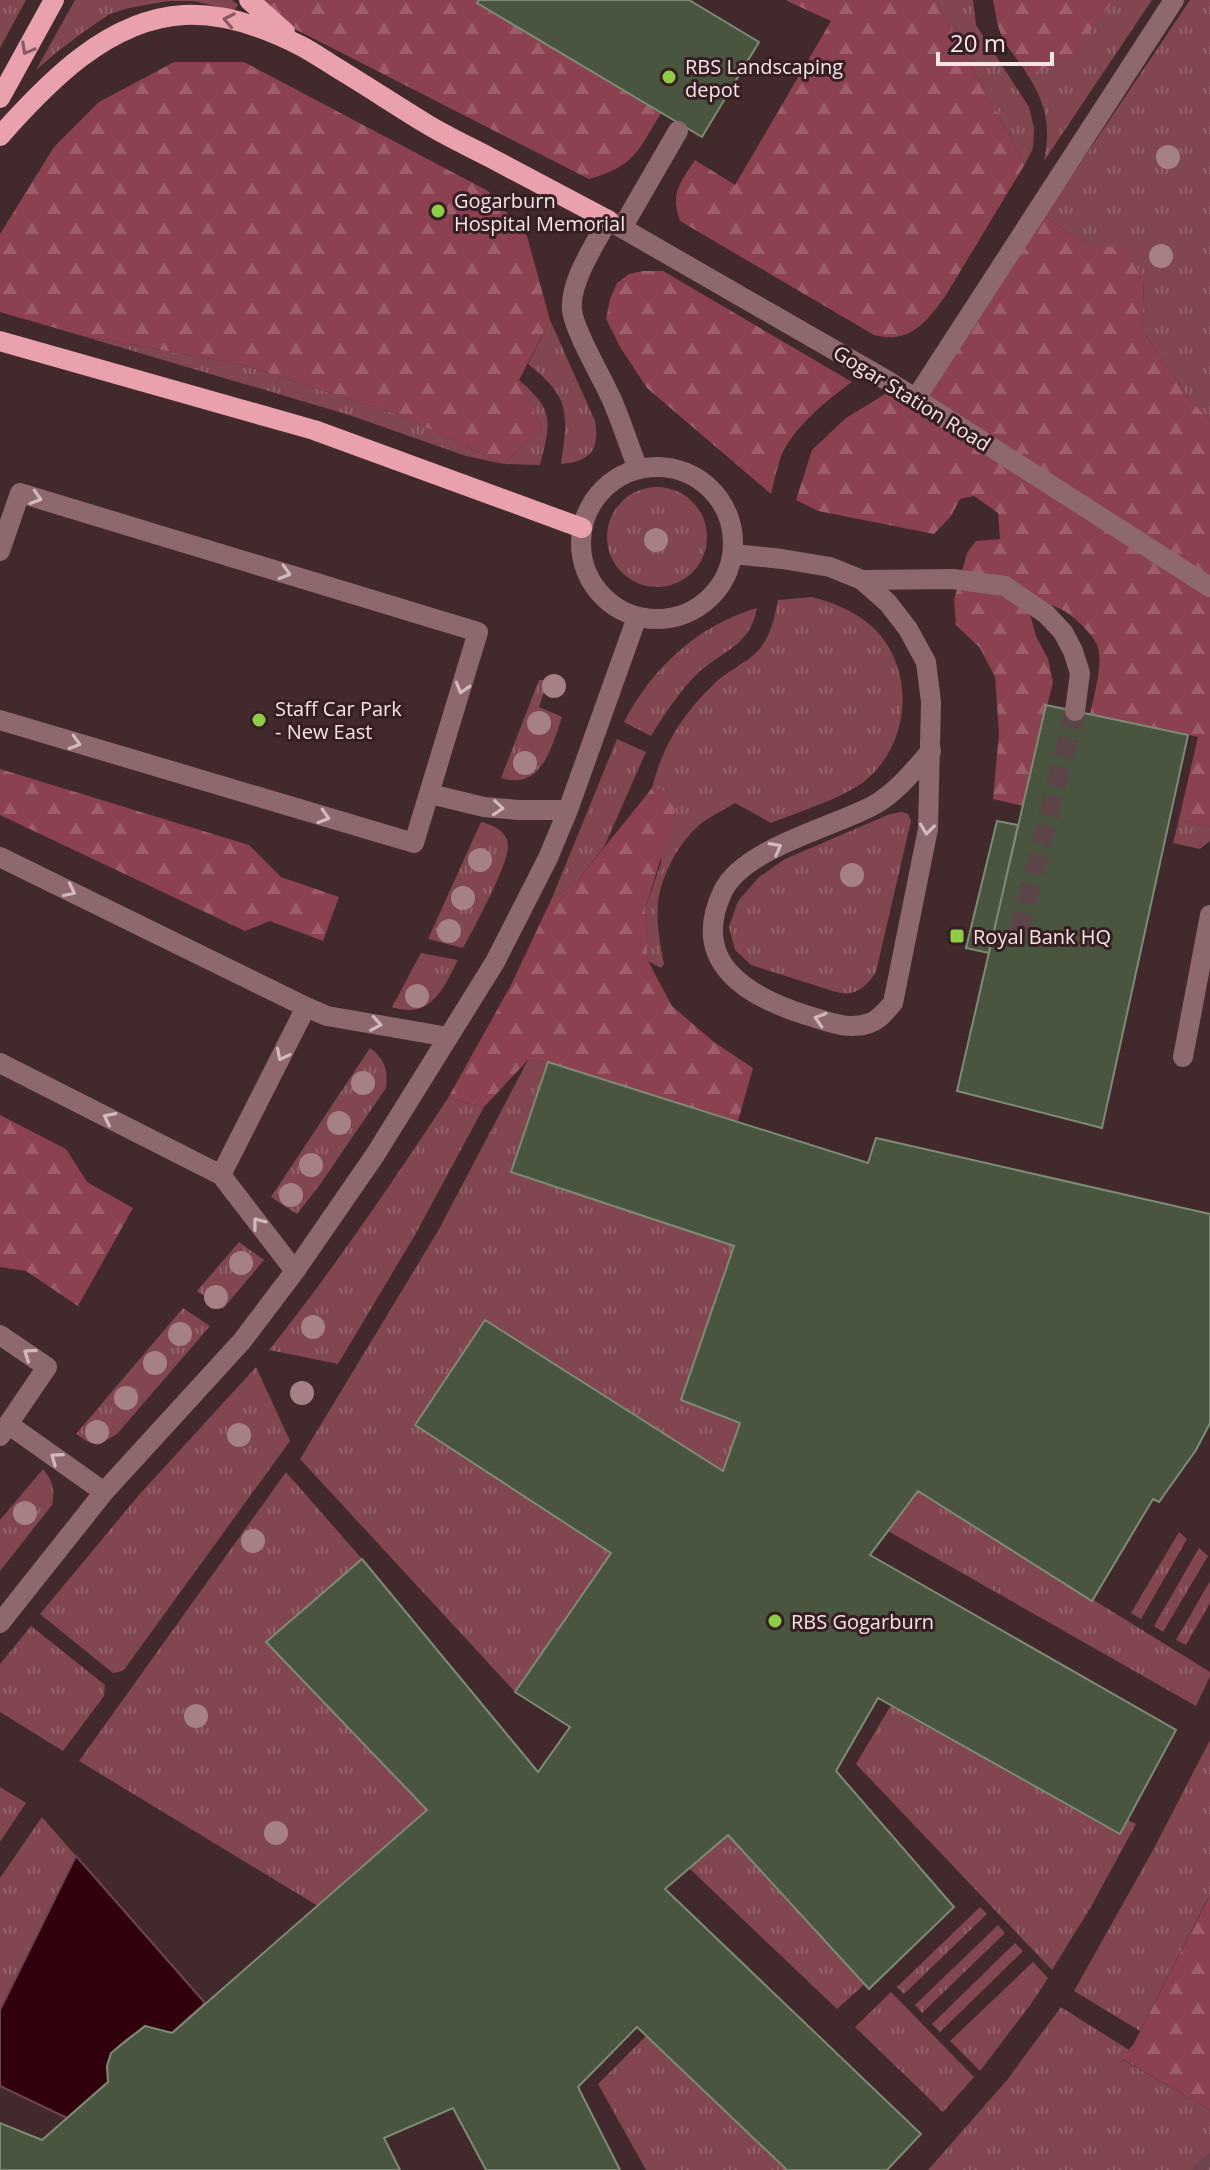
<svg xmlns="http://www.w3.org/2000/svg" width="1210" height="2170" font-family="'Open Sans',sans-serif">
<style>
.grass{fill:url(#grass-tufts)}
.forest{fill:url(#forest-firs)}
.water{fill:#31000d;stroke:#6c454e;stroke-width:2}
.lines{fill:none;stroke-linecap:round;stroke-linejoin:round}
.stream{stroke:#6c454e;stroke-width:11}
.building{fill:#4a5540;stroke:#7e8b74;stroke-width:2}
.minor-tunnel{stroke:#5c4548;stroke-width:20;stroke-dasharray:20 10;stroke-linecap:butt}
.minor{stroke:#8d696e;stroke-width:20}
.major{stroke:#e9a1ac;stroke-width:20}
.tree{fill:#a58186}
.oneway{stroke:#875a61}
.oneway2{stroke:#d1babd}
.poi-dot{fill:#8dce44;stroke:#361f23;stroke-width:3}
.labels{text-anchor:middle;dominant-baseline:central;stroke-width:6;stroke-linejoin:round;paint-order:stroke}
.poi-label{font-size:20px;fill:#f6e5e7;stroke:#361f23;text-anchor:start}
.street-label{font-size:20px;fill:#f6e5e7;stroke:#361f23}
</style>
<defs>
<pattern id="grass-tufts" width="24" height="20" patternUnits="userSpaceOnUse" patternTransform="scale(2)"><rect width="24" height="20" fill="#814650"/><path d="M3 7l-1-3M5 7V3M7 7l1-3M15 17l-1-3M17 17v-4M19 17l1-3" fill="none" stroke="#936169"/></pattern>
<pattern id="forest-firs" width="22" height="20" patternUnits="userSpaceOnUse" patternTransform="scale(2)"><rect width="22" height="20" fill="#8c4150"/><path d="M5 1l3.5 6h-7zM16 11l3.5 6h-7z" fill="#9d5c69"/></pattern>
</defs>
<rect width="100%" height="100%" fill="#41292c"/>
<path class="grass" d="M0,0H26L0,48Z
M75,0H232L238,5L234,11L194,1H168L129,8L110,14L82,33L57,52L36,70Z
M935,0H973L976,25L1029,107L1034,128L1033,148L1025,164Z
M993,0H1152L1044,161C1052,121 1044,100 1023,67C1018,58 1010,51 1005,42C997,28 996,15 993,0Z
M1190,0H1210V420L1191,401L1142,330L1144,279L1084,244L1045,216Z
M550,320L595,421C600,450 590,462 561,464C568,413 571,398 528,364Z
M79,335L243,365L400,415L504,464L542,429L519,380C555,411 551,421 540,465L504,464L466,456L349,415Z
M607 537a50 50 0 1 1 100 0a50 50 0 1 1-100 0Z
M812,597C838,604 864,615 881,636C915,679 908,745 866,780C846,797 796,813 771,823L735,803C725,809 713,815 703,822C680,840 662,873 658,902C656,922 660,944 664,964L661,968L648,961L645,909L661,863L662,789L652,788C662,747 683,713 714,684C723,675 734,669 744,662C768,647 773,626 778,600Z
M757,608C750,647 722,650 696,675C678,693 665,714 651,736L624,722C652,668 698,625 757,608Z
M539,680H548L539,707L562,717C552,746 542,791 501,778Z
M617,739L646,752L604,847L575,884L552,898Z
M902,812L908,814L911,821L876,972C865,988 856,997 836,992L751,965L735,950L729,927L738,901L759,877L785,859L890,814Z
M1179,819L1210,827V841L1200,849L1173,843Z
M481,822C493,825 507,831 508,845C509,864 474,928 463,948L428,939Z
M421,953L458,960C443,989 431,1020 392,1007Z
M370,1048C385,1059 388,1070 386,1088L319,1186L297,1214L271,1197Z
M528,1060L548,1062L511,1173L734,1246L681,1399L740,1423L723,1471L485,1320L416,1425L611,1553L515,1692L300,1459L438,1231Z
M448,1098L484,1107L415,1235L338,1364L269,1350C334,1269 391,1184 448,1098Z
M239,1242L264,1260L223,1309L197,1291Z
M183,1308L210,1326L117,1434L98,1445L88,1442L76,1434Z
M256,1367L290,1441L126,1667L122,1671L113,1673L40,1614L138,1496Z
M43,1469C53,1481 55,1489 52,1505L0,1571V1520Z
M286,1472L362,1559L267,1642L427,1810L318,1906L79,1761Z
M918,1491L1210,1672V1676L1196,1706L888,1531Z
M1179,1532L1187,1539L1141,1619L1131,1613Z
M1199,1548L1208,1556L1163,1632L1154,1626Z
M1210,1581V1603L1186,1645L1176,1640Z
M31,1626L105,1685L104,1696L63,1751L0,1712V1664Z
M891,1705L1119,1834L1128,1820L1136,1824L1092,1905L1052,1970L856,1764Z
M1210,1740V1899L1208,1898L1140,2031L1074,1991L1152,1852Z
M0,1787L26,1803L0,1842Z
M42,1817L76,1856L0,2010V1878Z
M728,1835L865,1984L837,2009L689,1868Z
M980,1907L987,1914L904,1994L897,1987Z
M998,1925L1005,1933L922,2013L915,2005Z
M1015,1943L1023,1951L940,2032L932,2024Z
M1033,1962L1048,1978L1031,2004L980,2071L950,2041Z
M891,1992L974,2077L943,2112L855,2027Z
M1061,2007L1129,2050L1122,2059L1210,2110V2170H928L1007,2080Z
M646,2036L787,2170H646L598,2084Z"/>
<path class="forest" d="M264,0H479L477,3L661,113C638,151 635,166 589,179L291,27Z
M788,0H935L1025,164L946,295C933,313 918,335 894,337C888,338 880,336 874,335L680,221C670,193 680,183 695,160L735,185L831,21L787,1Z
M993,0H1114L1071,56L1028,76C1022,64 1013,55 1006,44C997,30 997,15 993,0Z
M174,62H244L488,191L527,236L550,320L519,380L542,429L504,464L400,415L243,365L79,335L0,312V234L54,147L99,102Z
M1045,216L1084,244L1126,248L1144,279L1142,330L1191,401L1210,420V827L1179,819L1198,737L1090,714C1094,696 1103,664 1098,647C1093,632 1062,603 1046,605C1042,606 1034,611 1030,614L1036,636L1048,659L1053,682L1023,806L993,799L999,733L995,677L980,648L956,625L954,600L967,553L976,541L1000,539L998,513L974,496L960,499L951,516L934,534L818,511L796,500L812,450L846,418L887,393L917,413Z
M643,271H663L852,382C828,399 793,428 781,456C777,468 774,481 771,494L647,388L620,347L606,319L610,299L617,283L629,274Z
M0,769L249,845L281,877L339,897L323,941L270,921L245,931L0,815Z
M652,788H662L676,810L645,909L648,961L672,1006L714,1042L753,1068L738,1121L548,1062L528,1060L484,1107L448,1098L511,985L552,898L575,884Z
M0,1115L66,1149L87,1182L133,1208L78,1306L26,1271L0,1267Z
M1209,1897L1210,1899V2110L1121,2058L1133,2045Z"/>
<path class="water" d="M76,1856L205,2003L172,2033L145,2026C120,2046 106,2047 108,2082L67,2118L0,2086V2010Z"/>
<g class="lines">
<path class="stream" d="M1198,2170L1210,2159"/>
</g>
<path class="building" d="M479,0H689L759,42L702,137L477,3Z
M1046,705L1188,735L1102,1128L957,1091Z
M997,821L1018,825L989,953L966,948Z
M548,1062L868,1163L876,1138L1210,1214V1423L1196,1450L1159,1502L1153,1499L1092,1601L918,1491L870,1555L1176,1730L1120,1834L878,1698L836,1771L954,1907L869,1989L728,1835L665,1889L921,2134L887,2170H787L637,2027L578,2087L620,2170H486L453,2108L384,2138L400,2170H0V2123L42,2140L108,2082L107,2066L111,2053L145,2026L172,2033L427,1810L266,1642L362,1559L538,1772L570,1727L515,1692L611,1553L415,1425L485,1320L723,1471L740,1423L681,1400L734,1246L511,1172Z"/>
<g class="lines">
<path class="minor-tunnel" d="M1019,932L1075,711"/>
<path class="minor" d="M622,228L678,131
M916,398L1174,0
M581 543a76 76 0 1 1 152 0a76 76 0 1 1-152 0Z
M638,469C629,446 622,423 612,400C602,377 575,333 572,310C569,283 595,244 608,220L888,381L1210,587
M0,551L20,493L478,632L414,843L0,720
M734,554L782,559L830,567L862,580L888,603L908,629L926,662L931,702L928,829L893,1003C886,1011 880,1019 870,1023C848,1031 827,1021 806,1015C746,996 689,962 723,891C744,848 834,827 874,805C896,793 914,770 931,751
M862,580L953,579L1005,586L1046,614L1063,632L1073,651L1080,673L1075,711
M430,794L484,807L518,810H568
M0,857L306,1007L221,1175L0,1063
M306,1007L327,1016L448,1037
M1183,1057L1210,915
M221,1175L295,1271
M0,1335L47,1367L0,1436
M8,1424L104,1492
M0,1623L104,1492L242,1341L295,1271L375,1155L495,962L548,858L568,810L637,617"/>
<path class="major" d="M249,0L285,32
M0,98L54,0
M0,136C47,83 108,19 184,15C224,13 266,28 301,46C315,53 328,63 342,71C370,88 397,106 425,123C446,136 468,146 489,157C529,178 568,199 608,220
M0,341L314,430L582,528"/>
</g>
<g class="tree">
<circle cx="1168" cy="157" r="12"/>
<circle cx="1161" cy="256" r="12"/>
<circle cx="656" cy="540" r="12"/>
<circle cx="554" cy="686" r="12"/>
<circle cx="539" cy="723" r="12"/>
<circle cx="525" cy="763" r="12"/>
<circle cx="480" cy="860" r="12"/>
<circle cx="852" cy="875" r="12"/>
<circle cx="463" cy="898" r="12"/>
<circle cx="449" cy="931" r="12"/>
<circle cx="417" cy="996" r="12"/>
<circle cx="363" cy="1083" r="12"/>
<circle cx="339" cy="1123" r="12"/>
<circle cx="311" cy="1165" r="12"/>
<circle cx="291" cy="1195" r="12"/>
<circle cx="241" cy="1263" r="12"/>
<circle cx="216" cy="1297" r="12"/>
<circle cx="313" cy="1327" r="12"/>
<circle cx="180" cy="1334" r="12"/>
<circle cx="155" cy="1363" r="12"/>
<circle cx="302" cy="1393" r="12"/>
<circle cx="126" cy="1398" r="12"/>
<circle cx="97" cy="1432" r="12"/>
<circle cx="239" cy="1435" r="12"/>
<circle cx="25" cy="1513" r="12"/>
<circle cx="253" cy="1541" r="12"/>
<circle cx="196" cy="1716" r="12"/>
<circle cx="276" cy="1833" r="12"/>
</g>
<defs><path id="oneway-chevron" d="M-2-3.5L2.5 0L-2 3.5" fill="none" stroke-width="1.6" stroke-linecap="round" stroke-linejoin="round" transform="scale(2)"/></defs>
<g class="oneway">
<use href="#oneway-chevron" transform="translate(229 20) rotate(-169)"/>
<use href="#oneway-chevron" transform="translate(27 49) rotate(119)"/>
</g>
<g class="oneway2">
<use href="#oneway-chevron" transform="translate(36 498) rotate(17)"/>
<use href="#oneway-chevron" transform="translate(285 573) rotate(17)"/>
<use href="#oneway-chevron" transform="translate(462 688) rotate(106)"/>
<use href="#oneway-chevron" transform="translate(75 743) rotate(17)"/>
<use href="#oneway-chevron" transform="translate(498 808) rotate(5)"/>
<use href="#oneway-chevron" transform="translate(324 817) rotate(17)"/>
<use href="#oneway-chevron" transform="translate(927 829) rotate(97)"/>
<use href="#oneway-chevron" transform="translate(776 848) rotate(-28)"/>
<use href="#oneway-chevron" transform="translate(70 891) rotate(26)"/>
<use href="#oneway-chevron" transform="translate(820 1019) rotate(-163)"/>
<use href="#oneway-chevron" transform="translate(376 1024) rotate(10)"/>
<use href="#oneway-chevron" transform="translate(282 1055) rotate(117)"/>
<use href="#oneway-chevron" transform="translate(109 1118) rotate(-153)"/>
<use href="#oneway-chevron" transform="translate(258 1223) rotate(-128)"/>
<use href="#oneway-chevron" transform="translate(29 1354) rotate(-146)"/>
<use href="#oneway-chevron" transform="translate(56 1458) rotate(-144)"/>
</g>
<g class="poi-dot">
<circle cx="669" cy="77" r="8"/>
<circle cx="438" cy="211" r="8"/>
<circle cx="259" cy="720" r="8"/>
<rect x="949" y="928" width="16" height="16" rx="4"/>
<circle cx="775" cy="1621" r="8"/>
</g>
<g class="labels">
<g class="poi-label">
<text x="685" y="66">RBS Landscaping<tspan x="685" dy="23">depot</tspan></text>
<text x="454" y="200">Gogarburn<tspan x="454" dy="23">Hospital Memorial</tspan></text>
<text x="275" y="708">Staff Car Park<tspan x="275" dy="23">- New East</tspan></text>
<text x="973" y="936">Royal Bank HQ</text>
<text x="791" y="1621">RBS Gogarburn</text>
</g>
<g class="street-label">
<text transform="translate(912 398) rotate(32)">Gogar Station Road</text>
</g>
</g>
<path d="M938 52v12h114v-12" fill="none" stroke="#f6e5e7" stroke-width="4"/>
<text x="950" y="52" font-size="24" fill="#f6e5e7" stroke="#361f23" stroke-width="6" paint-order="stroke">20 m</text>
</svg>
